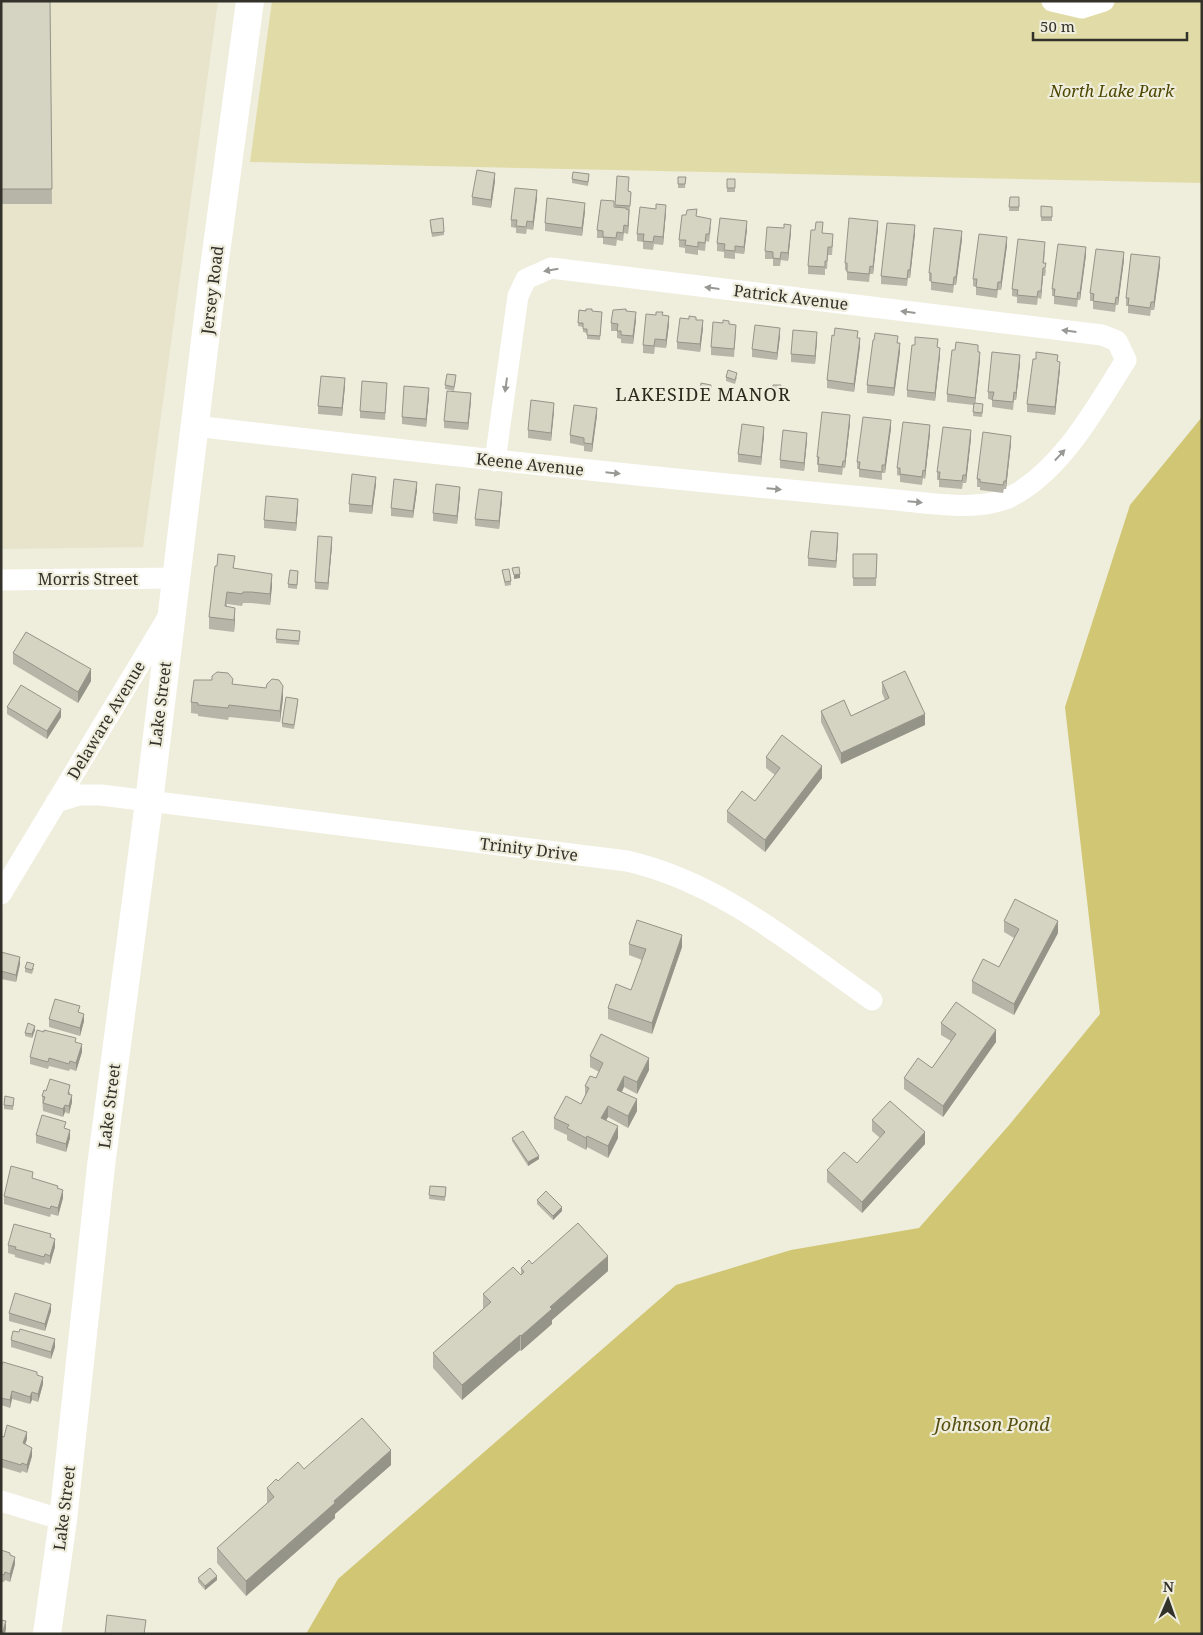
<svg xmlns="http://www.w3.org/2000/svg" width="1203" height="1635" font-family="'Noto Serif',serif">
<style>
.built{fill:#e7e4cb}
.green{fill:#e1dca7}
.water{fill:#d0c674}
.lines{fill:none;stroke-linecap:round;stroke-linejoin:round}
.street{stroke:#fff;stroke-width:21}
.secondary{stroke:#fff;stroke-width:28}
.wall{fill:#b7b5a7}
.shaded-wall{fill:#959488}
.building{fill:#d5d3c2;stroke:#959488}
.oneway{fill:#989894}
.labels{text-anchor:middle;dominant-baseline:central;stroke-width:4.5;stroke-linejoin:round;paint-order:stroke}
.park-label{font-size:16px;font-style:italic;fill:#4d4601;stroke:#efeddc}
.street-label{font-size:16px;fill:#32312a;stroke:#efeddc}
.neighbourhood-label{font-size:18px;letter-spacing:1px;fill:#2b291c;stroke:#efeddc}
.water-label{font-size:18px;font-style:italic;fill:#574f10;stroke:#efeddc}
</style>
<rect width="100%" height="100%" fill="#efeddc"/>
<path class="built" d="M1,1H218L143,547L1,549Z"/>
<path class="green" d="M272,1H1202V183L250,162Z"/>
<path class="water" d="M1202,417V1634H306L338,1579L676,1285L791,1250L919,1228L1010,1124L1100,1014L1065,707L1130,505Z"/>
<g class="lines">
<path class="street" d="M1052,1L1082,8L1104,1
M195,426C400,450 605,473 811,492C839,495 868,497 896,500C929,503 980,512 1010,497C1062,471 1096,407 1126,360L1117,341L1102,335L551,268L526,279L518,296L495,461
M1,580L176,578
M56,802L79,795H101L627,861C720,882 796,947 872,1000
M1,894L170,614
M1,1501L63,1520"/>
<path class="secondary" d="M47,1634L63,1520L101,1166L149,802L212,283L250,1"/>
</g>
<path class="wall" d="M1,1H50L52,204H1Z
M617,176L628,191L631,192L628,234L624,233L623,241L617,240L616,246L603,244V238H597V230L614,207H615Z
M678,177H686L685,188H678Z
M589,178L588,186L572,183V179Z
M727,179H735V192H727Z
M495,181L491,208L472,205V197Z
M1010,197H1019V211H1009Z
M537,198L533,230L527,229L526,234L516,233V228L511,227V220Z
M1041,206L1052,207V221H1041Z
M585,211L582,236L545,231V223Z
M666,212L663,245L654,244L653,250L643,249V242L637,241V234Z
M697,216L711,227L709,242L706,241L705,251L698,250V255L685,253V248L679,247V240Z
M430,224L444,232V235L432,237Z
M878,228L873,274H870L869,282L847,280V271L845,270V263Z
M747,229L744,254L735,253V259L724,258V252L717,251V243Z
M791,232L788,261L781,260L780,266H773V259H765V251Z
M823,233L833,242L832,255H828L827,269H825V275L808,274V266Z
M915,233L910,278H908L907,286L881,284V276Z
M962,239L956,285H954L953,293L931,290V281H929V273Z
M1007,245L1001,290H998L997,298L976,295V287L973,286V279Z
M1045,250L1044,263L1046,271L1045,276H1043L1041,299L1038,298L1037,305L1017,303V297L1012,296V289Z
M1086,255L1080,300H1078L1077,307L1054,304V296H1052V289Z
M1124,260L1118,305H1116L1115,312L1093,309V301H1090V293Z
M1160,265L1154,310H1151L1150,316L1128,313V306H1126V298Z
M579,310L592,311L602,316L600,340L587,339V333L583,332V327L578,326Z
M626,312L636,320L633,344L621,343V339L617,338V331H611V323Z
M656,315H662L669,324L666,348L655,347L654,354L643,353V345Z
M696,320L703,328L700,352L677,349V342Z
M729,324L736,332L734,357L711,355V347Z
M780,336L777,360L752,357V349Z
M834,336L858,338L860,346L854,392L827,388V380Z
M817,340L815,364L791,362V354Z
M898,343L900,351L894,396L867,393V385Z
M938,347L940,355L935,401L907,397V390Z
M978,352L980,360L975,403L983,408L982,417L973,416L974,405L947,402V394Z
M1058,362L1060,369L1055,415L1027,412V404Z
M1020,363L1016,400H1014L1013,410L992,407V400L988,399V392Z
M726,377H737L735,384L726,381Z
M456,379L454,391L445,389V385Z
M773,385H781V397L772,396Z
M345,386L342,416L318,414V406Z
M711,389L710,396L700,395V391Z
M387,391L385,420L360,418V411Z
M429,396L426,427L402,424V417Z
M471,401L468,430L444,428V421Z
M554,411L551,441L528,438V430Z
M597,415L592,452L584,451V446L570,443V435Z
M850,423L845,468H843L842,475L818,472V465H817V457Z
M891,428L885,473H882V480L859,477V469H857V462Z
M930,433L925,479L923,478L922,485L900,482V476L897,475V468Z
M764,435L761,465L738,462V454Z
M971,438L966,483H963L962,489L939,487V480H937V472Z
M807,440L804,471L780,468V460Z
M1011,443L1006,489H1004L1003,493L980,490V487H977V479Z
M376,484L372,514L349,512V504Z
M417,490L413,518L391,516V508Z
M460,495L457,524L433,521V513Z
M502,500L499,529L475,526V519Z
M298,506L296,531L264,528V520Z
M838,541L836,568L808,566V558Z
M332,545L328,590L315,589V582Z
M853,554H877L876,586H853Z
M217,566L235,569L272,586L270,605L251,603H243L242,606L227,604V607L235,619L234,632L209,629V617Z
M502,570L511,581V585L505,586Z
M298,571L297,589L288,588V584Z
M277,629L300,635L299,645L276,643Z
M13,653L91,681L78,703L13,664Z
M882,682L925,725L841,764L821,722V711L851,716L885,700L882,693Z
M233,684L283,698L280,722L229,717L228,720L198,716V714L191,713V702Z
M298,703L294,729L282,727V723Z
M7,707L61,717L47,739L7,714Z
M766,757L822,778L765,852L727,822V811L755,801L775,775L766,768Z
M1004,921L1058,933L1014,1015L972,993V981L999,967L1014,938L1004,932Z
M629,944L682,947L652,1034L608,1019V1008L631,990L642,960L629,955Z
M1,952L20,964L16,982L1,979Z
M25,968H34L32,974L25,972Z
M80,1013L84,1021L80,1036L49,1027V1019Z
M941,1023L996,1042L943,1117L904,1089V1078L932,1068L951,1041L941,1035Z
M35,1030L32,1038L25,1036V1033Z
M76,1042L82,1052L76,1071L70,1069L69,1071L49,1066L48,1069L30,1064V1057Z
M590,1056L649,1070L637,1094L624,1087L622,1092L637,1111L628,1128L608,1117L606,1120L618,1138L608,1158L587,1147L586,1150L567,1140V1135L554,1129V1118L581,1104L585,1095V1086L596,1078L599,1072L590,1067Z
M46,1091L70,1092V1094L72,1102L69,1114L65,1112L63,1117L43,1111L42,1096Z
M14,1101L13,1110L4,1109V1105Z
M872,1120L925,1144L862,1213L827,1182V1170L857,1163L880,1138L872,1131Z
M36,1135L70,1138L66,1152L36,1143Z
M512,1138L539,1159L528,1166L512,1141Z
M33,1178L63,1198L58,1216L51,1214L50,1217L4,1204V1196Z
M430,1186L446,1187L445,1201L429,1199Z
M537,1200L562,1211L553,1220L537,1204Z
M51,1238L55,1247L50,1264L45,1262L44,1265L15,1257V1255L8,1253V1245Z
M532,1264L608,1271L552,1320V1324L521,1351L520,1350L462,1400L433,1368V1353L483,1309V1294L521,1275V1268Z
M51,1311L45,1331L9,1321V1313Z
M11,1340L55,1347L51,1359L11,1347Z
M1,1367L37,1375L43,1384L38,1402L32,1400L30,1404L12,1399L10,1408L1,1405Z
M1,1436L27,1439L25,1444L32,1456L27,1473L22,1471L21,1473L1,1467Z
M391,1465L335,1514V1518L246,1596L217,1563V1548L267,1503V1488L278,1481L304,1469Z
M1,1550L10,1555L15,1564L10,1582L5,1580L4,1582H1Z
M198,1578L217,1580L205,1590L198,1582Z"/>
<path class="shaded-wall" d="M495,173V181L491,208V200Z
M537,190V198L533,230V222Z
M585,203V211L582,236V228Z
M666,205V212L663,245V237Z
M629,210V217L628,234V226Z
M747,221V229L744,254V247Z
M878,221V228L873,274V267Z
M791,225V232L788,261V253Z
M915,225V233L910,278V270Z
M962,231V239L956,285V277Z
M1007,237V245L1001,290V282Z
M1086,247V255L1080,300V293Z
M1124,252V260L1118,305V298Z
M1160,257V265L1154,310V302Z
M1043,268V276L1041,299V291Z
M636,312V320L633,344V336Z
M669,316V324L666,348V340Z
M703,320V328L700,352V344Z
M780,328V336L777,360V353Z
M817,332V340L815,364V356Z
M860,338V346L854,392V384Z
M900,343V351L894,396V388Z
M940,348V355L935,401V393Z
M980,352V360L975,405V398Z
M1020,355V363L1016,400V393Z
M1060,362V369L1055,415V407Z
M345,378V386L342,416V408Z
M429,388V396L426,427V419Z
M471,393V401L468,430V423Z
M554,403V411L551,441V433Z
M597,408V415L592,452V444Z
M850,415V423L845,468V461Z
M891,420V428L885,473V465Z
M930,425V433L925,479V471Z
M764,427V435L761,465V457Z
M971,430V438L966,483V475Z
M807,433V440L804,471V463Z
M1011,436V443L1006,489V481Z
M376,477V484L372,514V506Z
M417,482V490L413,518V511Z
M460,487V495L457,524V516Z
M502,492V500L499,529V521Z
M298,499V506L296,531V523Z
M838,533V541L836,568V561Z
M332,537V545L328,590V583Z
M272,574V586L270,605V594Z
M520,574V578L514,579V575Z
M235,608V619L234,632V620Z
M91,669V681L78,703V692Z
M283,686V698L280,722V711Z
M61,709V717L47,739V731Z
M925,714V725L841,764V753Z
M822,766V778L765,852V840Z
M1058,921V933L1014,1015V1004Z
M682,935V947L652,1034V1023Z
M20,957V964L16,982V975Z
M84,1014V1021L80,1036V1028Z
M35,1026V1030L32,1038V1034Z
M996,1030V1042L943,1117V1106Z
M82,1044V1052L76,1071V1063Z
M649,1058V1070L637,1094V1082Z
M624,1076V1087L617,1101V1090Z
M72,1095V1102L69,1114V1106Z
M637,1099V1111L628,1128V1116Z
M65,1105V1112L63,1117V1109Z
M608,1106V1117L601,1129V1118Z
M618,1126V1138L608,1158V1146Z
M70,1130V1138L66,1152V1144Z
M925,1132V1144L862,1213V1202Z
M587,1136V1147L586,1150V1138Z
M539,1156V1159L528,1166V1162Z
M63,1190V1198L58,1216V1208Z
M562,1207V1211L553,1220V1216Z
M55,1239V1247L50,1264V1256Z
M608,1256V1271L552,1320V1324L521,1351V1336L550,1307Z
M51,1304V1311L45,1331V1324Z
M520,1335V1350L462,1400V1385Z
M55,1339V1347L51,1359V1352Z
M43,1377V1384L38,1402V1394Z
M12,1391V1399L10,1408V1400Z
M32,1392V1400L30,1404V1397Z
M27,1432V1439L23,1451V1443Z
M32,1448V1456L27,1473V1465Z
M391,1450V1465L335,1514V1518L246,1596V1581L334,1501Z
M15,1557V1564L10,1582V1574Z
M217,1576V1580L205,1590V1586Z
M6,1621V1629L5,1634H2Z"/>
<path class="building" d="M1,1H50L52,189H1Z
M477,170L495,173L491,200L472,197Z
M573,172L589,174L588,182L572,179Z
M617,176L629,177L628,191L631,192L630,206L615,205Z
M678,177H686L685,184H678Z
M727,179H735V188H727Z
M515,188L537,190L533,222L527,221L526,227L516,226L517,220H511Z
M1010,197H1019V207H1009Z
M547,198L585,203L582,228L545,223Z
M601,200L614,201V207L626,208V209L629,210L628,226L624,225L623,233L617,232L616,238L603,237V231L597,230Z
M656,204L666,205L663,237L654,236L653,242L643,241L644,234H637L640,207L656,209Z
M1041,206L1052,207V217H1041Z
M697,209L696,216L711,219L709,234H706L705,243L698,242V247L685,245L686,240H679L682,215H686L687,210Z
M443,218L444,232L432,233L430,220Z
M720,218L747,221L744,247L735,246V251L724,250L725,244L717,243Z
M849,218L878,221L873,267L870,266L869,274L847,272V263H845Z
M816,222H823L822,233L833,234L832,247H828L827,261H825V267L808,266L811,230H815Z
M887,223L915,225L910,270H908L907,279L881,276Z
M784,224L791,225L788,253L781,252L780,259L773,258V252L765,251L767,227L784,228Z
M934,228L962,231L956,277H954L953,285L931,282V273H929Z
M979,234L1007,237L1001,282H998L997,290L976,287L977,279H973Z
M1018,239L1045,242L1043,263H1046L1045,268H1043L1041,291H1038L1037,297L1017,295L1018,290L1012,289Z
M1058,244L1086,247L1080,293L1078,292L1077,299L1054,296L1055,289H1052Z
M1096,249L1124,252L1118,298L1116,297L1115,304L1093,301L1094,294L1090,293Z
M1131,254L1160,257L1154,302H1151L1150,308L1128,305L1129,298H1126Z
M586,309H592V311L602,312L600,336L587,335V329H583V323H578L579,310L586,311Z
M626,309V311L636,312L633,336L621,335V331H617L618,324L611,323L613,310Z
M656,312H663L662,315L669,316L666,340L655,339L654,346L643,345L646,314L656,315Z
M689,316L696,317V320H703L700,344L677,342L680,318L689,319Z
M723,320L729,321V324L736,325L734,349L711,347L713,322L723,323Z
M755,325L780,328L777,353L752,349Z
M835,328L858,331L857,338H860L854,384L827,380L832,335L834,336Z
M793,330L817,332L815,356L791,354Z
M875,333L898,336L897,343H900L894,388L867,385L873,340H874Z
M915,337L938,339L937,347L940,348L935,393L907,390L912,345H915Z
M956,342L978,345V352H980L975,398L947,394L952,350H955Z
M992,352L1020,355L1016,393L1014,392L1013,402L992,400L994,392H988Z
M1036,352L1058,355L1057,361L1060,362L1055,407L1027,404L1033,359H1036Z
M728,370L737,373L735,380L726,377Z
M447,374L456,375L454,387L445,385Z
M321,376L345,378L342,408L318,406Z
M362,381L387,383L385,413L360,411Z
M701,383L711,385L710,393L700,391Z
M773,385H781V393L772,392Z
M404,386L429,388L426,419L402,417Z
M447,391L471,393L468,423L444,421Z
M531,400L554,403L551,433L528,430Z
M974,403L983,404L982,413L973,412Z
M574,405L597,408L592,444L584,443V438L570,435Z
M822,412L850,415L845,461H843L842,467L818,464L819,457H817Z
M863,417L891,420L885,465H882V472L859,469L860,462H857Z
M903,422L930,425L925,471L923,470L922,477L900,474V468H897Z
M742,424L764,427L761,457L738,454Z
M943,427L971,430L966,475H963L962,481L939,479L940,472H937Z
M783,430L807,433L804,463L780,460Z
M983,432L1011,436L1006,481H1004L1003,485L980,482V479H977Z
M352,474L376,477L372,506L349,504Z
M394,479L417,482L413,511L391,508Z
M436,484L460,487L457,516L433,513Z
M479,489L502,492L499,521L475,519Z
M266,496L298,499L296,523L264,520Z
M811,531L838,533L836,561L808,558Z
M318,536L332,537L328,583L315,582Z
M218,554L235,556L233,568L272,574L270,594L251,592H243L242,594L227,592L225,606L235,608L234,620L209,617L215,566H217Z
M853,554H877L876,578H853Z
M519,567L520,574L514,575L512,568Z
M509,569L511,581L505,582L502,570Z
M290,570L298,571L297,585L288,584Z
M277,629L300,631L299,641L276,639Z
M26,632L91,669L78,692L13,653Z
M905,671L925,714L841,753L821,711L844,700L851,716L889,698L882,682Z
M217,672L228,673L233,679L232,684L266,688L267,684L272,679L279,680L283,686L280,711L229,705L228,708L198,705V703L191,702L194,680H212V676Z
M21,685L61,709L47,731L7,707Z
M286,697L298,699L294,725L282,723Z
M782,735L822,766L765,840L727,811L742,791L755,801L780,768L766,757Z
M1015,899L1058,921L1014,1004L972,981L983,959L999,967L1019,929L1004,921Z
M637,920L682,935L652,1023L608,1008L616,984L631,990L646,949L629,944Z
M1,952L20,957L16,975L1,971Z
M27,962L34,964L32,970L25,968Z
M55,999L80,1006L78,1012L84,1014L80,1028L49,1019Z
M956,1002L996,1030L943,1106L904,1078L918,1058L932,1068L956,1034L941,1023Z
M28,1023L35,1026L32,1034L25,1033Z
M37,1030L44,1032V1030L76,1038L75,1042L82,1044L76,1063L70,1061L69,1064L49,1058L48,1062L30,1057Z
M601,1034L649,1058L637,1082L624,1076L617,1090L637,1099L628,1116L608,1106L601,1118L618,1126L608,1146L587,1136L586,1138L567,1128L569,1125L554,1118L566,1096L581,1104L589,1088L585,1086L590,1076L596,1078L603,1063L590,1056Z
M50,1079L70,1085L68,1094L72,1095L69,1106L65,1105L63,1109L43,1103L45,1097L42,1096L44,1090L46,1091Z
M5,1096L14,1098L13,1106L4,1105Z
M890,1101L925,1132L862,1202L827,1170L844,1152L857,1163L885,1132L872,1120Z
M42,1115L66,1122L64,1128L70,1130L66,1144L36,1135Z
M523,1131L539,1156L528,1162L512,1138Z
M11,1166L33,1172L32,1178L58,1186L57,1188L63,1190L58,1208L51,1206L50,1209L4,1196Z
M430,1186L446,1187L445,1197L429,1195Z
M546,1191L562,1207L553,1216L537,1200Z
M578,1223L608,1256L550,1307L552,1309L521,1336L520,1335L462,1385L433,1353L491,1302L483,1294L513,1267L521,1275L524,1272L521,1268L529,1260L532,1264Z
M14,1224L51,1234L50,1237L55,1239L50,1256L45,1254L44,1257L15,1249L16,1247L8,1245Z
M15,1293L51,1304L45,1324L9,1313Z
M20,1329L55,1339L51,1352L11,1340L13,1331L19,1332Z
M3,1362L37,1372V1375L43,1377L38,1394L32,1392L30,1397L12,1391L10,1400L1,1398V1367Z
M362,1418L391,1450L334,1501L335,1503L246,1581L217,1548L274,1497L267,1488L276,1479L278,1481L298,1462L304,1469Z
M7,1425L27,1432L23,1443L32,1448L27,1465L22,1463L21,1465L1,1459V1436L4,1437Z
M1,1550L10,1553V1555L15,1557L10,1574L5,1572L4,1575L1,1574Z
M210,1568L217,1576L205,1586L198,1578Z
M107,1615L146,1620L144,1634H105Z
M1,1620L6,1621L2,1634H1Z"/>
<defs><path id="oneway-solid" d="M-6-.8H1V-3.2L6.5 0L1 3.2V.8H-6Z" transform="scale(1.25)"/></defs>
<g class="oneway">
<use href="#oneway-solid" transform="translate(551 270) rotate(170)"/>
<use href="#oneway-solid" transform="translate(712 288) rotate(-173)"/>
<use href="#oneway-solid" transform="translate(908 312) rotate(-173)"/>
<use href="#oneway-solid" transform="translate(1069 331) rotate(-173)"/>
<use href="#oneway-solid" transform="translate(506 385) rotate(98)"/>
<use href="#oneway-solid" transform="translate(1060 455) rotate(-47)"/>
<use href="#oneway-solid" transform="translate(613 473) rotate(6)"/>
<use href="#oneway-solid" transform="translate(774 489) rotate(5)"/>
<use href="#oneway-solid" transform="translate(915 502) rotate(5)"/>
</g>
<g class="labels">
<g class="park-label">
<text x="1112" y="91">North Lake Park</text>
</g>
<g class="street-label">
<text transform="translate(212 290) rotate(-83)">Jersey Road</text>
<text transform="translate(791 297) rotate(7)">Patrick Avenue</text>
<text transform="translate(530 464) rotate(6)">Keene Avenue</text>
<text x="88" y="579">Morris Street</text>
<text transform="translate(160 704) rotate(-83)">Lake Street</text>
<text transform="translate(106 720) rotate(-59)">Delaware Avenue</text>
<text transform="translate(529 849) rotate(7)">Trinity Drive</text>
<text transform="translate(109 1106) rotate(-83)">Lake Street</text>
<text transform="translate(64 1508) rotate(-83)">Lake Street</text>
</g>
<g class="neighbourhood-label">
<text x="703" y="394">LAKESIDE MANOR</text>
</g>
<g class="water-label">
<text x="992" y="1424">Johnson Pond</text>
</g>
</g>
<rect width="1203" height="1635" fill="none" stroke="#32312a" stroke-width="5"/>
<g transform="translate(1168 1600) rotate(2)" stroke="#efeddc" stroke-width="4" paint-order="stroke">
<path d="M0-4L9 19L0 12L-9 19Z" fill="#32312a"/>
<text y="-8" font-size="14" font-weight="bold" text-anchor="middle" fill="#32312a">N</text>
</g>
<path d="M1033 32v8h154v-8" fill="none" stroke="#32312a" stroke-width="2.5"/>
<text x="1040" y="32" font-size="15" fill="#32312a" stroke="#efeddc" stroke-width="4" paint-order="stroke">50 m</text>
</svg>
